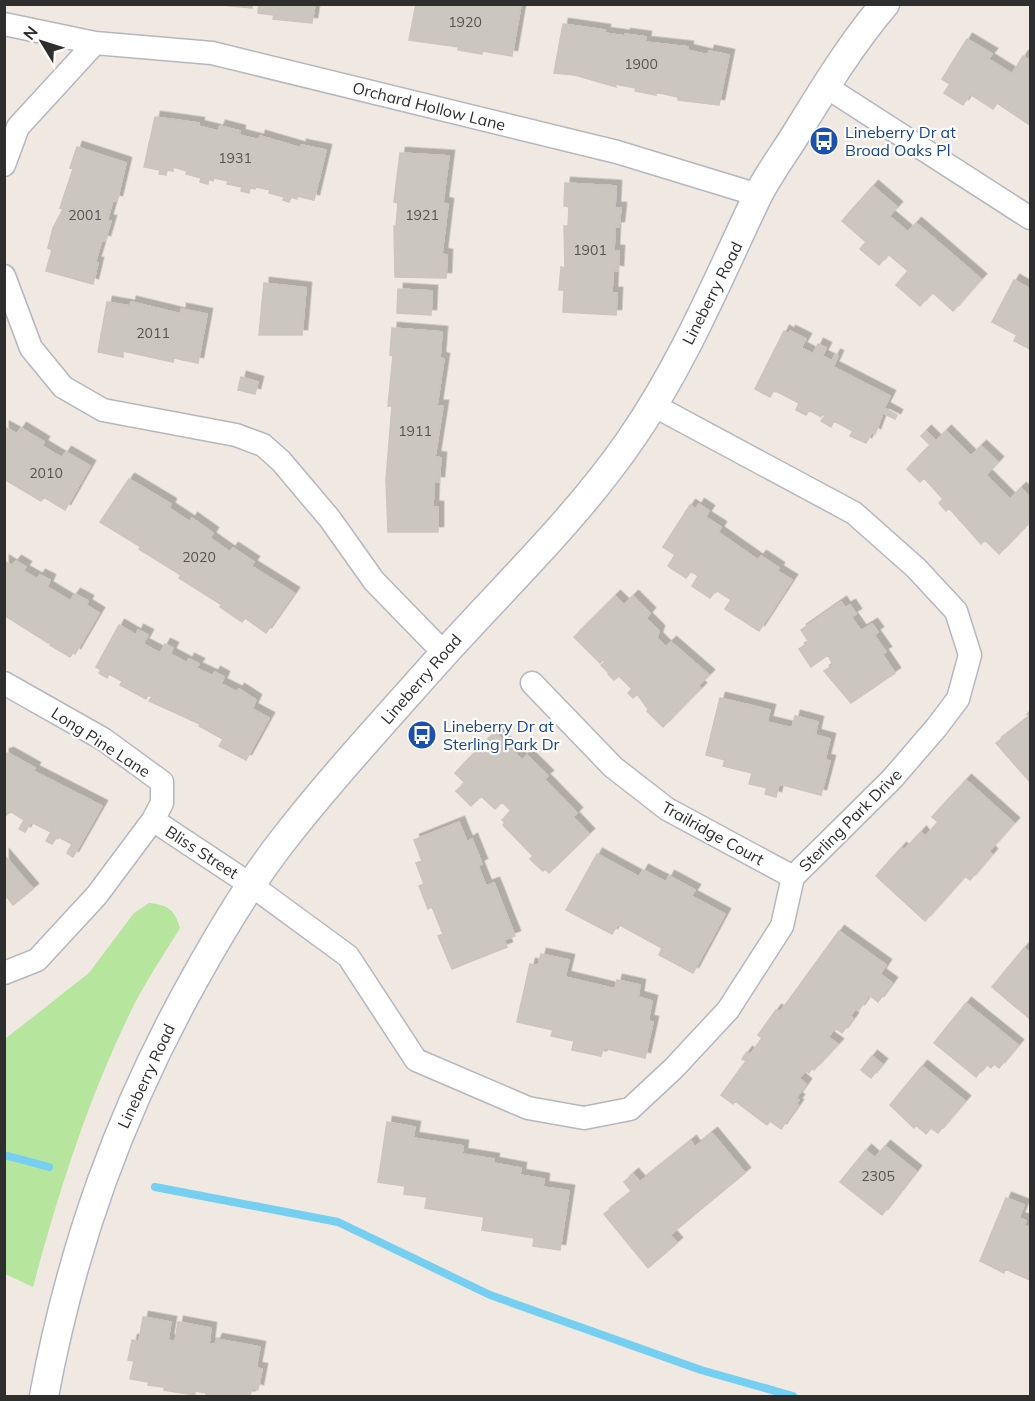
<svg xmlns="http://www.w3.org/2000/svg" width="1035" height="1401" font-family="Mulish,sans-serif">
<style>
.green{fill:#b6e59e}
.lines{fill:none;stroke-linecap:round;stroke-linejoin:round}
.stream{stroke:#75cff0;stroke-width:8}
.building{fill:#cbc7bf;stroke:#cbc5ba;stroke-width:1.5;filter:url(#shadow)}
.minor-casing{stroke:#b4b7c1;stroke-width:25}
.tertiary-casing{stroke:#b4b7c1;stroke-width:31}
.minor{stroke:#fff;stroke-width:22}
.tertiary{stroke:#fff;stroke-width:28}
.labels{text-anchor:middle;dominant-baseline:central;stroke-width:4.5;stroke-linejoin:round;paint-order:stroke}
.number-label{font-size:14px;fill:#555452}
.street-label{font-size:16px;fill:#2e2e2e;stroke:#fff}
.transit-label{font-size:16px;fill:#164399;stroke:#fff;text-anchor:start}
</style>
<defs>
<filter id="shadow"><feDropShadow dx="5.5" dy="-5.5" stdDeviation="0" flood-color="#0004"/></filter>
</defs>
<rect width="100%" height="100%" fill="#efe9e1"/>
<path class="green" d="M149,903C168,905 174,909 180,928C163,956 143,985 129,1015C87,1102 58,1194 33,1287L5,1274V1039L89,973L134,913Z"/>
<g class="lines">
<path class="stream" d="M4,1155L49,1167
M155,1187L338,1222L490,1295L701,1370L793,1396"/>
</g>
<path class="building" d="M211,4H252V8Z
M259,4H315L312,23L273,19L274,15L258,13Z
M416,4L521,5L512,56L482,51V54L458,50L459,47L409,40Z
M563,24L605,30L604,33L625,36V34L646,37L645,42L688,47L687,50L708,55L709,51L729,55L719,105L678,100V97L655,92L656,95L635,91L636,88L615,84L616,87L575,75L554,73Z
M967,39L992,54L988,59L1012,74L1023,56L1030,61V125L997,103L993,109L970,94L963,105L944,93L950,84L942,79Z
M155,117L199,123L198,126L218,131L220,126L240,131L239,135L259,140L260,136L301,148V145L326,150L314,200L297,196V199L291,197L289,202L283,200L284,197L269,193L270,190L256,187L255,189L250,188L249,193L241,191L242,187L227,184L228,181L214,178L213,181L209,179L208,184L200,182L201,178L186,174L187,171L173,167V171L167,170L166,175L159,174L160,170L144,167Z
M77,147L126,163L117,201L113,200L107,221H111L105,241L102,240L95,263H98L93,284L46,271L52,250L48,248L53,228L63,209L60,208L73,169L70,168Z
M400,153L449,156L443,203L448,204L442,254L447,255L446,278L395,277L394,226L396,227L398,203L394,202Z
M565,183L616,186L615,208H621L619,227H615L614,251H619L618,271L613,270L612,293H617L616,315L563,312L564,290H559L561,267L565,268L564,226H568L569,207L564,206Z
M873,186L897,207L889,216L908,232L916,223L981,279L953,311L932,292L920,306L896,285L908,271L888,254L879,265L860,249L866,242L842,221Z
M1014,280L1030,289V349L1014,341L1017,335L992,322Z
M264,283L306,288L302,335H259Z
M398,289L432,291L431,315L397,313Z
M107,302L130,306L131,302L181,314V309L207,314L198,363L174,358L173,362L123,351V357L98,352Z
M392,328L442,332L440,358L444,359L437,406H443L435,457L441,458L439,482H434L433,507H438V532H388L386,480L392,406H388L393,356L390,355Z
M784,331L789,334L790,331L806,339L801,348L813,354L818,344L826,348L822,356L832,361L835,355L838,356L833,367L890,396L884,408L897,415L895,419L883,413L875,434L872,432L866,443L850,436L853,431L834,421L831,427L821,421L825,416L822,414L821,417L809,410L806,415L796,410L799,403L774,390L770,397L755,389Z
M241,377L258,382L255,394L238,390Z
M4,427L17,434L21,428L44,442L42,446L62,458L66,452L90,466L65,510L44,497L41,501L4,479Z
M926,431L936,441L946,431L971,456L981,446L998,462L986,475L1010,499L1021,488L1030,497V509L1027,513L1030,516V522L999,554L985,540L981,544L949,508L946,511L939,503L943,499L924,478L920,482L907,469L930,445L921,436Z
M129,479L171,504L169,508L190,522L192,518L213,533L210,538L230,552L233,548L254,562L251,566L294,593L266,633L245,618L242,622L220,607L222,605L179,578L181,575L139,549L141,547L100,522Z
M699,504L709,511L705,517L721,527L718,532L758,560L761,556L779,568L777,571L792,580L759,631L725,609L731,600L716,590L710,598L692,586L698,576L691,571L686,578L668,566L675,555L663,547L690,505L696,509Z
M4,561L12,566L16,561L26,567L23,571L37,579L40,575L50,580L47,587L70,601L75,594L88,601L86,605L99,613L75,654L73,652L70,657L50,645L52,641L48,643L4,615Z
M615,596L624,605L633,596L650,613L646,618L659,631L657,638L666,647L671,642L709,675L698,686L701,688L663,727L647,711L648,709L637,694L633,698L628,693L632,689L619,676L614,680L608,674L612,669L608,672L601,665L605,662L603,660L600,663L574,637Z
M841,602L845,608L850,605L856,614L851,617L861,631L872,624L878,632L874,635L886,652L882,654L895,673L851,703L824,671L833,665L828,655L811,667L799,649L809,642L801,630Z
M119,625L136,635L138,630L148,635L143,644L160,653L165,644L173,648L170,654L187,663L189,659L199,664L196,668L213,676L215,672L224,677L221,684L237,692L239,689L256,700L252,709L269,718L246,760L219,746L223,739L199,726L200,724L149,701L152,697L148,695L146,699L120,685L122,681L109,674L107,678L99,673L101,670L96,667Z
M720,698L770,710L767,722L792,728L795,716L818,722L815,735L830,739L825,760L830,761L821,795L779,784L776,797L765,794L767,788L749,784L752,773L723,766L725,760L706,755Z
M1030,711V782L996,743L1030,717L1027,714Z
M495,732L522,760L527,755L548,776L544,779L577,813L573,817L589,834L549,873L545,869L543,871L530,859L533,856L503,825L505,823L502,820L511,811L502,802L495,809L481,796L471,806L456,791L465,783L455,773Z
M8,753L35,768L33,771L102,806L73,857L67,853L72,844L57,836L52,844L46,841L51,832L31,822L25,832L19,829L24,820L10,811L4,818V754Z
M966,780L1014,823L989,851L992,854L970,880L965,876L925,921L876,876L901,848L904,850L921,832L925,837L938,822L932,817Z
M459,822L467,842L472,839L482,864L478,866L486,886L494,883L515,936L504,940L507,947L452,969L438,936L443,934L432,907L428,909L419,886L424,884L416,863L422,861L414,840Z
M597,854L639,877L643,870L666,882L669,876L695,890L691,896L725,914L693,973L659,955L662,948L618,924L612,934L566,910Z
M4,855L33,889L13,905L7,897L4,899Z
M839,931L886,965L880,974L892,983L878,1002L869,995L859,1010L856,1008L850,1016L853,1018L842,1033L835,1028L828,1037L838,1044L814,1070L812,1068L809,1073L806,1070L799,1078L806,1084L796,1098L799,1100L796,1104L798,1105L781,1129L770,1121L767,1125L735,1101L733,1104L721,1095L746,1061L742,1059L747,1052L750,1055L762,1038L758,1035L776,1010L780,1012Z
M1024,948L1030,953V1019L992,987Z
M541,954L569,960L565,977L615,989L617,980L640,985L638,997L652,1001L648,1021L653,1022L645,1058L603,1048L601,1056L572,1050L574,1041L551,1036L553,1030L517,1022L530,964L538,966Z
M966,1003L1018,1045L999,1068L994,1064L991,1068L986,1064L976,1077L934,1043Z
M872,1056L882,1064L871,1078L861,1070Z
M922,1066L965,1101L938,1133L931,1128L926,1134L916,1125L914,1128L890,1105Z
M387,1122L415,1127L413,1138L463,1146L462,1154L494,1159L493,1163L521,1168L520,1175L544,1179L543,1187L569,1191L560,1250L533,1246L534,1238L482,1230L484,1217L425,1208L427,1197L404,1194L405,1186L378,1182Z
M712,1133L745,1173L670,1235L677,1243L648,1268L604,1214L632,1192L624,1182L633,1174L640,1182L691,1141L695,1147Z
M885,1146L916,1171L882,1215L840,1182L866,1150L875,1158Z
M1006,1198L1024,1205L1019,1218L1026,1221L1024,1225L1030,1228V1280L1005,1269L1004,1273L980,1261Z
M143,1317L171,1322L168,1340L175,1342L178,1322L211,1328L209,1344H215L217,1339L260,1347L256,1368L262,1369L258,1390L252,1388L250,1396H206V1393L195,1391V1395L164,1390V1387L148,1385L149,1382L130,1379L134,1361L128,1360L132,1340L139,1341Z"/>
<g class="lines">
<g class="minor-casing">
<path id="minor" d="M4,24L95,43L212,53L617,152L758,195
M825,86L1030,218
M4,165L18,127L95,43
M4,276L31,348L63,387L103,410L236,435L263,445L281,461L330,519L374,581L444,653
M4,683L103,739L162,782V803L153,820L97,895L37,960L4,973
M532,683L613,767L667,809L793,877
M153,820L251,885L348,956L416,1060L528,1108L584,1118L630,1109L674,1068L728,1010L782,926L793,877L892,779L936,728L958,699L970,655L956,611L916,568L854,513L653,405"/>
</g>
<g class="tertiary-casing">
<path id="tertiary" d="M44,1396C72,1246 120,1112 195,978C221,931 250,882 284,839C328,782 377,729 424,676C493,597 571,526 631,439C683,364 718,279 757,197C768,175 783,155 796,134C823,90 851,44 885,4"/>
</g>
<use href="#minor" class="minor"/>
<use href="#tertiary" class="tertiary"/>
</g>
<defs>
<g id="bus-disc" transform="scale(1.5)"><circle r="9.5" fill="#1a4fb4" stroke="#fff"/><path d="M-5-6H5V4H4V6H2V4H-2V6H-4V4H-5ZM-3.5-4V0h7V-4ZM-3.5 1.2v1.5H-2V1.2ZM2 1.2v1.5H3.5V1.2Z" fill="#fff"/></g>
</defs>
<g fill-rule="evenodd">
<use href="#bus-disc" x="824" y="141"/>
<use href="#bus-disc" x="422" y="735"/>
</g>
<g class="labels">
<g class="number-label">
<text x="465" y="22">1920</text>
<text x="641" y="64">1900</text>
<text x="235" y="158">1931</text>
<text x="85" y="215">2001</text>
<text x="422" y="215">1921</text>
<text x="590" y="250">1901</text>
<text x="153" y="333">2011</text>
<text x="415" y="431">1911</text>
<text x="46" y="473">2010</text>
<text x="199" y="557">2020</text>
<text x="878" y="1176">2305</text>
</g>
<g class="street-label">
<text transform="translate(429 106) rotate(14)">Orchard Hollow Lane</text>
<text transform="translate(712 293) rotate(-63)">Lineberry Road</text>
<text transform="translate(421 679) rotate(-49)">Lineberry Road</text>
<text transform="translate(101 742) rotate(33)">Long Pine Lane</text>
<text transform="translate(850 820) rotate(-45)">Sterling Park Drive</text>
<text transform="translate(713 833) rotate(29)">Trailridge Court</text>
<text transform="translate(202 852) rotate(33)">Bliss Street</text>
<text transform="translate(146 1076) rotate(-65)">Lineberry Road</text>
</g>
<g class="transit-label">
<text x="845" y="132">Lineberry Dr at<tspan x="845" dy="18">Broad Oaks Pl</tspan></text>
<text x="443" y="726">Lineberry Dr at<tspan x="443" dy="18">Sterling Park Dr</tspan></text>
</g>
</g>
<rect width="1035" height="1401" fill="none" stroke="#2e2e2e" stroke-width="12"/>
<g transform="translate(42 42) rotate(308)" stroke="#ffffff" stroke-width="4.5" paint-order="stroke">
<path d="M0-4.5L10 22L0 15L-10 22Z" fill="#2e2e2e"/>
<text y="-9" font-size="16" font-weight="bold" text-anchor="middle" fill="#2e2e2e">N</text>
</g>
</svg>
